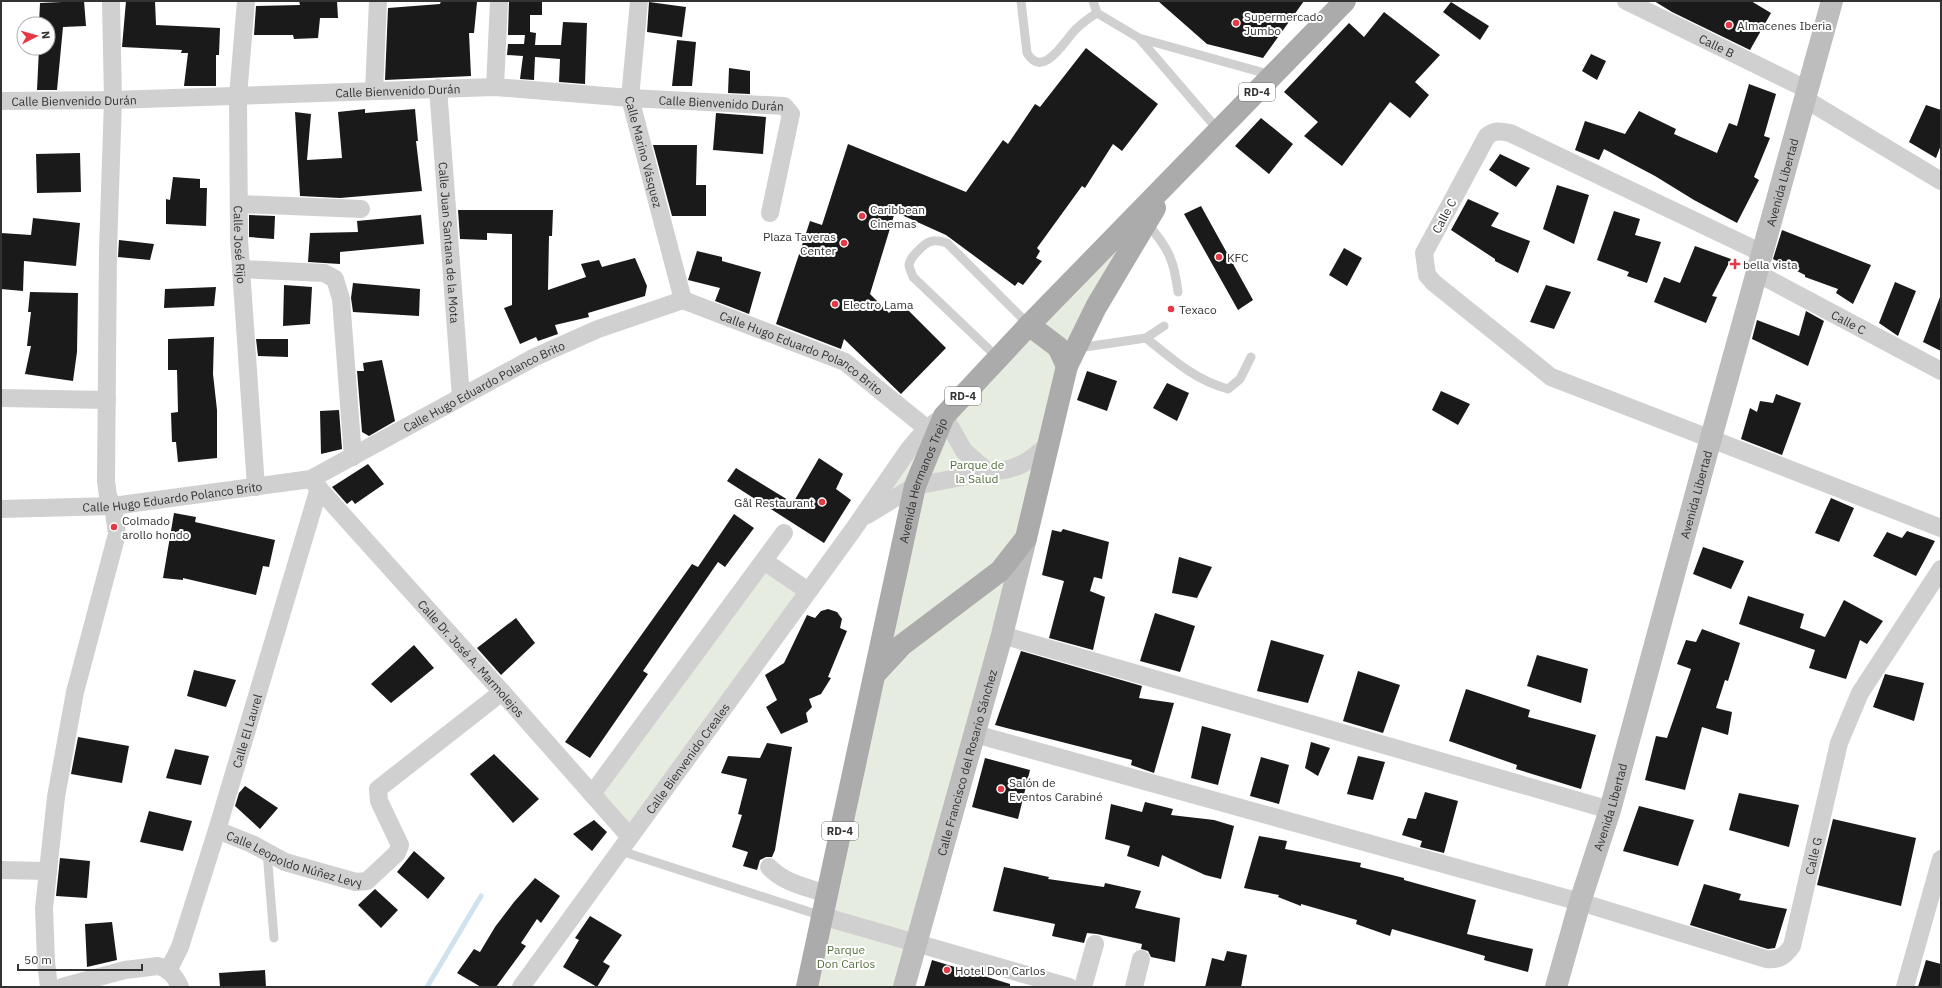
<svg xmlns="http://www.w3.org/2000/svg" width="1942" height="988" font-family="'IBM Plex Sans',sans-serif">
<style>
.green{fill:#e6ecdf}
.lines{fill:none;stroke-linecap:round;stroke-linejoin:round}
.stream{stroke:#cfe2ee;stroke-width:5}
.building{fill:#1a1a1a}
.lane{stroke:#d0d0d0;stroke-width:9}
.street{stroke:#d0d0d0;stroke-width:18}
.secondary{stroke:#bdbdbd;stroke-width:22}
.primary{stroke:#ababab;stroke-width:22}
.poi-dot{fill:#e63946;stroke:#fff;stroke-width:1.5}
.labels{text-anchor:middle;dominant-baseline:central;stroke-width:4;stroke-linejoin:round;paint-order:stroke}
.shield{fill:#fff;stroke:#707070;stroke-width:1}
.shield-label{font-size:11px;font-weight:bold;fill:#333}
.poi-label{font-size:12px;fill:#333;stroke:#fff;text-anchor:start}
.street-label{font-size:12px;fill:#333;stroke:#fff}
.park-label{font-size:12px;fill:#56703f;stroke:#fff}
</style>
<rect width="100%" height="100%" fill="#fff"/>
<path class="green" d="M1169,182L1067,366L904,987H807L915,487L886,502L909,449Z
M767,558L808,591L630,837L592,794Z"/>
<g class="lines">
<path class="stream" d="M427,987L481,896"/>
</g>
<path class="building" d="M84,1L86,26L63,27L57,90H37L39,48H48V24H39L40,3Z
M126,1H155L156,25L220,28L219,55H216V86H184L188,53H181L182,50L122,47Z
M299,1H337L338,18H320L318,38L294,39L293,35H254L256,6L300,5Z
M441,1L477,2L474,33H469L471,76L385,80L388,8L440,4Z
M509,1H542V15H530V32L536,33L535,45H561L563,22L587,23L585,84L559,82L560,59L535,57L534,80L520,79L523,56L507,55L508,44H524L525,35H508Z
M1158,1H1304L1263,58L1207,44Z
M1654,1H1751L1771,13L1750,50L1672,12Z
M649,2L686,7L682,37L647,32Z
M1451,2L1489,26L1480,40L1443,12Z
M1384,12L1440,55L1415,82L1429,95L1410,118L1390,102L1342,166L1304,136L1318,122L1284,92L1349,23L1364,37Z
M677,40L696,42L692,86H672Z
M1086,48L1158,104L1122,151L1113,144L1085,188L1082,186L1037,248L1040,251L1036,258L1042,261L1023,285L1018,282L1015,286L946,235L895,212L870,294L889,313L900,302L946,348L901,394L844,339L841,349L776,324L810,221L822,225L848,144L966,192L1003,140L1008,144L1035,104L1040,107Z
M1591,54L1606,61L1597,80L1582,71Z
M729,68L750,71V94L728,93Z
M1749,84L1776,94L1764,136L1770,138L1754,177L1759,180L1737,223L1694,200L1655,176L1604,149L1599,160L1575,150L1585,121L1625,134L1639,111L1676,129L1674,134L1717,153L1729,123L1737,126Z
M1926,105L1941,110V145L1936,158L1909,142Z
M365,109V113L415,109L418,141H416L422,191L340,198L300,196L295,112L311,114L307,160L342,158L338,112Z
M716,113L766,117L763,154L713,150Z
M1261,118L1293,144L1269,174L1235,146Z
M653,145H697L696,185H706V216H672Z
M80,153L81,192L37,193L36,154Z
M1500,154L1530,168L1516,187L1489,170Z
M173,177L200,179V188H207L206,226L166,224V199L170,200Z
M1557,185L1589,195L1574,244L1543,229Z
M1468,199L1499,213L1491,226L1530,241L1518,273L1495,261V259L1451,230Z
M1201,206L1253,300L1238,310L1184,214Z
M458,210H553L552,236H549L548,290L586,277L581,264L599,260L602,267L635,258L647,286L645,296L588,313L589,317L555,325L558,334L538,341L536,337L520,344L504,308L512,305V234L487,233V240L460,239Z
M1614,211L1640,219L1635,235L1661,242L1647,283L1627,276L1629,272L1597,260Z
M249,215L275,216L274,239L249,237Z
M421,215L424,244L340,252V264L308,262L310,233L358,232L357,221Z
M33,218L80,223L76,266L24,261L23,291L1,289V233L31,235Z
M1782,230L1871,265L1853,304L1836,293L1838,289L1805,277V275L1773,259Z
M119,240L154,244L150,260L118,257Z
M1695,246L1731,259L1712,296L1717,297L1706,323L1654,302L1664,277L1680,283Z
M1344,248L1362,258L1347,286L1329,275Z
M697,251L722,257V261L761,272L749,314L715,301L720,288L688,280Z
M1895,282L1916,291L1898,336L1879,323Z
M353,283L420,289L419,316L353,312L351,298Z
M284,285L312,287L310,324L283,326Z
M1546,285L1571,292L1554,329L1530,322Z
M216,287L214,306L164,308L165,289Z
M30,292L78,293L77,352L73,381L25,374L31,346H27L31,312H28Z
M1940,297H1941V351L1923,342Z
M1806,311L1824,321L1808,366L1752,339L1757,320L1799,336Z
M214,337L213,374L217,410V458L178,462L176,442H172L171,413L178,412L177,370H168V339Z
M256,339H288V357L258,356Z
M382,360L395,421L369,436L362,432L357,371H364L363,363Z
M1087,371L1117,381L1107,411L1077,400Z
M1167,383L1189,393L1177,421L1153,408Z
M1441,391L1470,404L1458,425L1432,410Z
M1776,394L1801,403L1782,455L1741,439L1750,408L1757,412L1760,401L1773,403Z
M339,410L342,449L321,454L320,411Z
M819,458L843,474L836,489L851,500L824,543L727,481L736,468L793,503Z
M368,464L384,484L355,504L352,500L347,504L332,487Z
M1831,498L1854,508L1839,542L1815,533Z
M174,513L196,517L195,522L275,540L269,567L263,566L256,595L183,578V580L163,578Z
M734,514L754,528L725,567L718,562L643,671L648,674L590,758L565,742L692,564L698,567Z
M1063,529L1109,542L1102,579L1094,577L1090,591L1105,597L1093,650L1049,638L1064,581L1042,575L1052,530L1061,532Z
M1907,531L1935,541L1916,576L1873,556L1887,532L1902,538Z
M1703,547L1744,561L1731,589L1693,574Z
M1179,557L1212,567L1197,598L1172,593Z
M1748,596L1804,614L1800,628L1825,637L1844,600L1883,621L1867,644L1860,640L1846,679L1809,668L1815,650L1739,624Z
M828,609L837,612L842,619L840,628L847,631L828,677L831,678L821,694L809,699L812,707L806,713L808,722L781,734L766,707L777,700L765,675L784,663L807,615L815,618L821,611Z
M1155,613L1195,626L1180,672L1140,661Z
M516,618L535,643L501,675L477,648Z
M1702,629L1740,643L1728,681L1725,680L1716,708L1732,712L1728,735L1702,727L1685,790L1645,780L1656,736L1667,738L1691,669L1677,664L1686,640L1696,642Z
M1271,640L1324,655L1308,703L1257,691Z
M414,645L434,668L391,703L371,684Z
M1021,651L1142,686L1139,698L1174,703L1154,773L1131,765L1132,760L995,725Z
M1537,655L1588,669L1581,703L1527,686Z
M194,670L236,680L226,707L187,696Z
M1358,671L1400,685L1383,733L1343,721Z
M1885,674L1924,683L1914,721L1873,707Z
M1466,689L1530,710L1528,717L1596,735L1581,789L1516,769L1517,765L1449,741Z
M1202,726L1231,734L1218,785L1191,778Z
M78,737L129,746L122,783L71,774Z
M1311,742L1330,748L1318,776L1305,768Z
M767,743L792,747L775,850L772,857H766L760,860L757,870L743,866L748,852L732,847L742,815L738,814L747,779L721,773L728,756L760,758Z
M175,749L209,756L201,785L166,778Z
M494,754L539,799L513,823L470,774Z
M1358,756L1385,762L1373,800L1347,794Z
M1261,757L1289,765L1279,804L1250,796Z
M985,758L1030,770L1018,819L972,807Z
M245,786L278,808L260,829L235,806L239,793Z
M1425,792L1458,801L1444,853L1420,847L1422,841L1402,835L1408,818L1416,819Z
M1739,793L1799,805L1789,847L1729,830Z
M1145,802L1173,809L1171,815L1214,820L1234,826L1221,879L1205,875L1162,855L1159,867L1127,856L1130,846L1105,839L1111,804L1142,812Z
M1639,806L1694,820L1678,866L1623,851Z
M149,811L192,821L183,851L140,842Z
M1833,819L1916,838L1901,906L1817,885Z
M594,820L607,832L592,851L573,834Z
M1259,836L1287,841L1285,849L1361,863L1360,867L1404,878V880L1476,900L1467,934L1533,949L1528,972L1484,960L1485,956L1392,929L1390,936L1356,924L1357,920L1301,904V906L1278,897L1279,895L1244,888Z
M414,851L445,878L428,899L397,872Z
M60,858L90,861L87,898L56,896Z
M1004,867L1049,877L1048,879L1104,887L1105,883L1141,891L1135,908L1180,918L1175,962L1151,957L1148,951L1141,949L1142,944L1097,934L1087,933L1084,943L1052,936L1055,924L993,911Z
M535,878L560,896L541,923L537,919L521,943L526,946L496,987H481L457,973L474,949L480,952L495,927L514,902Z
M1704,884L1741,894L1739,900L1787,909L1775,948L1768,949L1690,925Z
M375,889L398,910L381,928L358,905Z
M590,916L622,935L603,962L610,966L597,987L563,967L579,940L575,938Z
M112,922L117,960L87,967L85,924Z
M1227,951L1247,955L1241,987H1205L1212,958L1224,961Z
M932,960L1010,984V987H924Z
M1926,960L1941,964V987H1918Z
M265,970L266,987H220L219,973Z"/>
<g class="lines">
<path class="lane" d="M1021,1L1027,53C1043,79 1063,43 1075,30C1081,24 1089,18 1097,13
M1093,1L1097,13L1139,38L1271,75
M1139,38L1219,131
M1147,223C1168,248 1174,259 1178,292
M1146,338C1172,359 1195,380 1228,389L1240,379L1251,357
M1078,348L1146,338L1164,326
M998,358L913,277C912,273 909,269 909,265C910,259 913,256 917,252C927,241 933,238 947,243L1029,325
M621,851L822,916
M267,852L274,938"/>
<g class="street">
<path id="s1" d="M246,1L238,96L239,239L256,487"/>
<path id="s2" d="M639,1L630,98L683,300"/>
<path id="s3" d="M1626,1L1808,90"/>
<path d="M495,87L499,1"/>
<path id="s4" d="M438,88L461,397"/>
<path d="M374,91L378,1"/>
<path d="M1805,99L1941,181"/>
<path id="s5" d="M1,101L113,100L495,87L630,98L784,106L791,114L770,213"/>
<path d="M239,204L361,209"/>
<path d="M1762,253L1510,133C1500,131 1495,130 1487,136L1424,253L1427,275L1434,283L1551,377L1941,528"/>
<path d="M241,269L324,273L335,279L341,299L353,457"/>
<path id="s6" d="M1757,273L1941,371"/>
<path d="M1,398L107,400"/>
<path id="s7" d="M313,482L502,692L630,837"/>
<path id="s8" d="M1,509L113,506L311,479L535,357L598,329L683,300L845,362L936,436"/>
<path d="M867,515L915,486L988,472"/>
<path d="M764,561L808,591"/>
<path d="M1002,635L1610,810"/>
<path id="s9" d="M975,734L1580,902L1766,959C1779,960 1784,957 1792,946L1839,743L1860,693L1941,569"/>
<path d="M592,794L784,533"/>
<path id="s10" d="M217,830L252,844L285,862L356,882L367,881L397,853L400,845L379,801L378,789L502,692"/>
<path d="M769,867C784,883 806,887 827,894"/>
<path d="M1,870L48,871"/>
<path d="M822,916L1069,987"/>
<path id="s11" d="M168,971L180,947L217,830L319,488"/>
<path d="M49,987L46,962L44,908L56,797L75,692L117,534L113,506L108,496L106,481L108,250L113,100L111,1"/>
<path d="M62,987L125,970L158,966C169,968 176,978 180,987"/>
<path id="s12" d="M521,987L853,530L909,449L926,429L944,416L964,451L988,472C1018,470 1027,463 1049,444"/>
<path d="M1083,987L1095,944"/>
<path d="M1134,987L1141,959"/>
<path d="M1905,987L1941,859"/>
</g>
<g class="secondary">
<path id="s13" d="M904,987L1002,635L1026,538"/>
<path id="s14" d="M1556,987L1580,902L1610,810L1711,438L1832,1"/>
</g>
<g class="primary">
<path d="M1029,325L1058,347L1067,366"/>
<path d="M876,673L902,645L1000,571L1026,538L1067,366L1096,307L1155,208"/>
<path id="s15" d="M807,987L915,486L944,416L1029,325L1345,1"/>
</g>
</g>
<g class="poi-dot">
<circle cx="1236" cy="23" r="4"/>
<circle cx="1729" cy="25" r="4"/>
<circle cx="862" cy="216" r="4"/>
<circle cx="844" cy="243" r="4"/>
<circle cx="1219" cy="257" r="4"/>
<path d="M1733 258h4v4h4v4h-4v4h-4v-4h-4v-4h4z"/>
<circle cx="835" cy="304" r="4"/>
<circle cx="1171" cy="309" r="4"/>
<circle cx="822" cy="502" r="4"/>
<circle cx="114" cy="527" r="4"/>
<circle cx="1001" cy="789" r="4"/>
<circle cx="947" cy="970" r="4"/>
</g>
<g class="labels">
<g class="shield">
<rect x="1239" y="83" width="36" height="18" rx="3"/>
<rect x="945" y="387" width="36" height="18" rx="3"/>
<rect x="822" y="822" width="36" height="18" rx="3"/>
</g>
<g class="shield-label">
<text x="1257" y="92">RD-4</text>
<text x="963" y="396">RD-4</text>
<text x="840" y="831">RD-4</text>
</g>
<g class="poi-label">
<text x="1244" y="16">Supermercado<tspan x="1244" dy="14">Jumbo</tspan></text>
<text x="1737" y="25">Almacenes Iberia</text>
<text x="870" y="209">Caribbean<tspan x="870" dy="14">Cinemas</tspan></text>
<text x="836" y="236" text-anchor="end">Plaza Taveras<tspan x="836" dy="14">Center</tspan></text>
<text x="1227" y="257">KFC</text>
<text x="1743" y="264">bella vista</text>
<text x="843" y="304">Electro Lama</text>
<text x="1179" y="309">Texaco</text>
<text x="814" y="502" text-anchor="end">Gål Restaurant</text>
<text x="122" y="520">Colmado<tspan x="122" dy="14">arollo hondo</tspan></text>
<text x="1009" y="782">Salón de<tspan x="1009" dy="14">Eventos Carabiné</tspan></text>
<text x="955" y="970">Hotel Don Carlos</text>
</g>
<g class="street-label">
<text stroke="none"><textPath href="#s3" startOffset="101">Calle B</textPath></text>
<text stroke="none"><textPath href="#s5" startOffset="397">Calle Bienvenido Durán</textPath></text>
<text stroke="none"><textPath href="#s5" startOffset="73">Calle Bienvenido Durán</textPath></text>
<text stroke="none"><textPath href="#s5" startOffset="721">Calle Bienvenido Durán</textPath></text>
<text stroke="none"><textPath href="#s2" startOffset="153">Calle Marino Vásquez</textPath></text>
<text stroke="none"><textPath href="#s14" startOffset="836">Avenida Libertad</textPath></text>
<text transform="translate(1444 216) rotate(-62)">Calle C</text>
<text stroke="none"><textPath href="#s4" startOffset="155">Calle Juan Santana de la Mota</textPath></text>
<text stroke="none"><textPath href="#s1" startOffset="244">Calle José Rijo</textPath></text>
<text stroke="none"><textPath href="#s6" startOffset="104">Calle C</textPath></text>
<text stroke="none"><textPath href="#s8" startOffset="856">Calle Hugo Eduardo Polanco Brito</textPath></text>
<text stroke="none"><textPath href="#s8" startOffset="508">Calle Hugo Eduardo Polanco Brito</textPath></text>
<text stroke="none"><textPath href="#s15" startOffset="520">Avenida Hermanos Trejo</textPath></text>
<text stroke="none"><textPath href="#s14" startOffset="512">Avenida Libertad</textPath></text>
<text stroke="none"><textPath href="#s8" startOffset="172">Calle Hugo Eduardo Polanco Brito</textPath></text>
<text stroke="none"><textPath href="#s7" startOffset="237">Calle Dr. José A. Marmolejos</textPath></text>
<text stroke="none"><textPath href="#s11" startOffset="253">Calle El Laurel</textPath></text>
<text stroke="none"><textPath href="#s12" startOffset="283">Calle Bienvenido Creales</textPath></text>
<text stroke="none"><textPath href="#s13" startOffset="233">Calle Francisco del Rosario Sánchez</textPath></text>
<text stroke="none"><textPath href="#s14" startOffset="188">Avenida Libertad</textPath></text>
<text stroke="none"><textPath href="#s10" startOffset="83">Calle Leopoldo Núñez Levy</textPath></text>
<text stroke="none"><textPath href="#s9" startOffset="946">Calle G</textPath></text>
</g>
<g class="park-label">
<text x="977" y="464">Parque de<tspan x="977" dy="14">la Salud</tspan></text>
<text x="846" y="949">Parque<tspan x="846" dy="14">Don Carlos</tspan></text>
</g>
</g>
<rect width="1942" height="988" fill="none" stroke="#333333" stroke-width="4"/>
<g transform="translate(36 36) rotate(84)"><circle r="19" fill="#ffffff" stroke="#adadad"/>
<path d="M0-3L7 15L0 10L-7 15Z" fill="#e63946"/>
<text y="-6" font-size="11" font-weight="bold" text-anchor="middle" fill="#333333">N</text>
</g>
<path d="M18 964v6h124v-6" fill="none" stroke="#333333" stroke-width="2"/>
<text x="24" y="964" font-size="12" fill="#333333" stroke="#ffffff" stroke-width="3" paint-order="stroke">50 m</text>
</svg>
